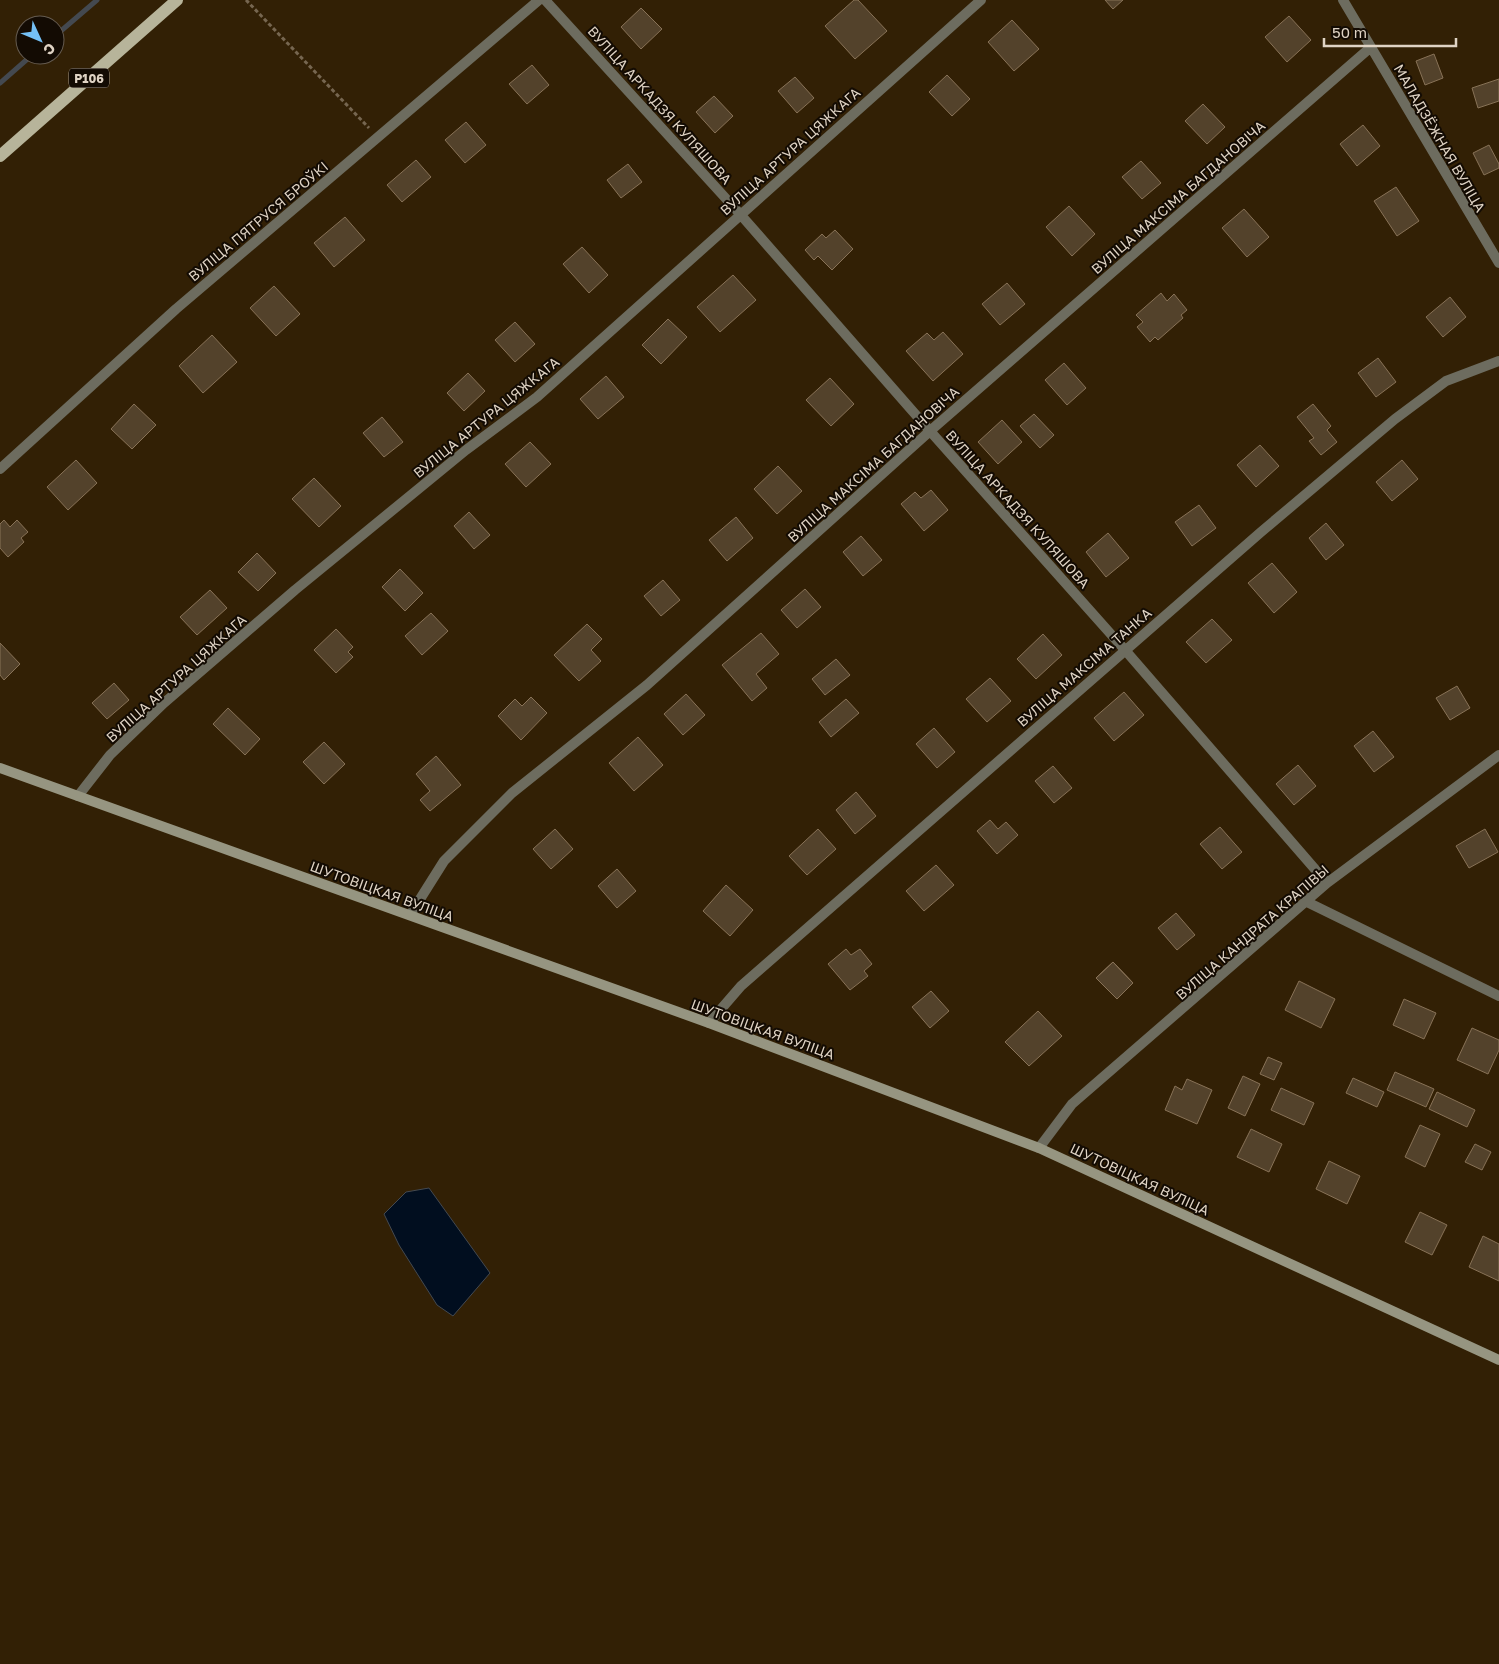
<svg xmlns="http://www.w3.org/2000/svg" width="1499" height="1664" font-family="'Golos Text',sans-serif">
<style>
.water{fill:#010e1f;stroke:#444950}
.lines{fill:none;stroke-linecap:round;stroke-linejoin:round}
.stream{stroke:#444950;stroke-width:5}
.building{fill:#53422b;stroke:#887257}
.path{stroke:#766650;stroke-width:3;stroke-dasharray:4 2.5;stroke-linecap:butt}
.street{stroke:#6d6c5f;stroke-width:10}
.secondary{stroke:#969581;stroke-width:10}
.primary{stroke:#b7b49a;stroke-width:12}
.labels{text-anchor:middle;dominant-baseline:central;stroke-width:4;stroke-linejoin:round;paint-order:stroke}
.shield{fill:#130b03;stroke:#a2978a;stroke-width:1}
.shield-label{font-size:12px;font-weight:bold;fill:#dfd3c4}
.street-label{font-size:14px;fill:#dfd3c4;stroke:#130b03}
</style>
<rect width="100%" height="100%" fill="#322005"/>
<path class="water" d="M429,1188L490,1273L453,1316L437,1305L399,1245L384,1214L406,1192Z"/>
<g class="lines">
<path class="stream" d="M55,36L97,0
M0,83L32,55"/>
</g>
<path class="building" d="M854,0H858L887,31L855,59L825,26Z
M1105,0H1123L1113,9Z
M641,8L662,29L641,49L621,27Z
M1289,16L1311,40L1287,62L1265,37Z
M1012,20L1039,49L1014,71L988,42Z
M1434,54L1443,78L1425,85L1416,61Z
M532,65L549,85L527,104L509,84Z
M947,75L970,99L952,116L929,92Z
M795,77L814,98L797,113L778,91Z
M1499,79V101L1478,108L1472,88Z
M714,96L733,116L715,133L696,112Z
M1203,104L1225,127L1207,144L1185,121Z
M466,122L486,145L465,163L445,140Z
M1363,125L1380,146L1357,166L1340,144Z
M1489,145L1499,164V168L1484,175L1473,153Z
M416,160L431,177L402,202L387,185Z
M1141,161L1161,183L1142,199L1122,177Z
M628,164L642,182L621,198L607,180Z
M1396,187L1419,221L1397,236L1374,201Z
M1069,206L1095,234L1072,256L1046,227Z
M1244,209L1269,237L1247,257L1222,228Z
M345,217L365,240L334,267L314,243Z
M835,230L853,249L832,270L818,256L814,260L805,250L822,234L826,238Z
M582,247L608,275L589,293L563,264Z
M733,275L756,300L720,332L697,307Z
M1007,283L1025,304L1000,325L982,304Z
M274,286L300,314L276,336L250,308Z
M1161,293L1167,301L1174,294L1187,310L1181,315L1183,318L1158,340L1155,337L1150,342L1137,327L1143,322L1136,315Z
M1450,297L1466,317L1443,337L1426,317Z
M668,319L687,337L661,364L642,345Z
M515,322L535,344L515,362L495,340Z
M943,332L963,354L933,381L906,351L927,333L934,340Z
M212,335L237,362L203,393L179,366Z
M1378,358L1396,382L1376,397L1358,373Z
M1064,363L1086,388L1067,405L1045,380Z
M468,373L485,391L464,411L447,393Z
M606,376L624,397L598,419L580,399Z
M830,378L854,404L831,426L806,400Z
M134,404L156,425L132,449L111,429Z
M1313,404L1331,426L1327,430L1337,442L1321,455L1309,441L1314,438L1297,417Z
M1034,414L1054,435L1040,448L1020,426Z
M382,417L403,442L384,457L363,433Z
M1002,420L1022,442L998,464L978,442Z
M530,442L551,464L526,487L505,464Z
M1260,445L1279,466L1256,487L1237,465Z
M76,460L97,483L68,510L47,487Z
M1402,460L1418,479L1392,501L1376,482Z
M778,466L802,491L777,514L754,489Z
M314,478L341,506L319,527L292,499Z
M931,490L948,510L924,531L901,504L915,492L921,498Z
M1199,505L1216,528L1192,546L1175,522Z
M469,512L490,535L474,549L454,526Z
M736,517L753,538L727,561L709,540Z
M4,520L10,527L17,520L28,532L21,538L24,542L8,557L0,548V524Z
M1326,523L1344,545L1326,560L1309,538Z
M1108,533L1129,558L1106,577L1086,552Z
M861,536L882,560L863,576L843,552Z
M257,553L276,573L258,591L238,572Z
M1272,563L1297,592L1274,613L1248,583Z
M400,569L423,593L405,611L382,587Z
M663,580L680,600L661,616L644,596Z
M805,589L821,607L797,628L781,610Z
M210,590L227,608L197,635L180,617Z
M431,613L448,631L422,655L405,636Z
M1212,619L1232,640L1206,663L1186,642Z
M587,624L602,639L591,650L601,661L579,681L554,655Z
M336,629L353,647L348,652L353,657L336,673L314,650Z
M761,633L779,654L756,674L767,688L752,701L722,665Z
M1043,634L1062,655L1036,679L1017,659Z
M0,643L20,664L4,680L0,675Z
M836,659L850,675L825,695L812,679Z
M990,678L1011,701L987,722L966,699Z
M114,683L129,700L107,719L92,703Z
M1457,686L1470,708L1450,720L1436,698Z
M1124,692L1144,715L1114,741L1094,718Z
M686,694L705,715L683,735L664,714Z
M531,697L547,713L521,740L498,716L515,699L522,706Z
M846,699L859,713L831,737L819,722Z
M228,708L260,739L245,755L213,724Z
M934,728L955,752L937,768L916,744Z
M1373,731L1394,757L1374,772L1354,746Z
M638,737L663,765L634,791L609,763Z
M324,742L345,764L324,784L303,762Z
M436,756L461,785L430,811L420,800L430,791L416,774Z
M1298,765L1316,786L1294,805L1276,784Z
M1053,766L1072,788L1054,803L1035,781Z
M856,792L876,816L855,834L836,810Z
M990,820L998,829L1006,822L1018,835L997,854L977,831Z
M1220,827L1242,852L1222,869L1200,844Z
M555,829L573,849L551,869L533,849Z
M818,829L836,849L807,875L789,856Z
M1485,829L1498,852L1469,868L1456,846Z
M936,865L954,885L924,911L906,891Z
M617,869L636,891L617,908L598,886Z
M726,885L753,910L730,936L703,911Z
M1176,913L1195,935L1177,950L1158,928Z
M846,949L851,955L860,949L872,964L864,971L868,976L850,990L828,964Z
M1113,962L1133,983L1117,999L1096,978Z
M1113,962L1133,983L1117,999L1096,978Z
M1299,981L1335,999L1321,1028L1285,1010Z
M931,991L949,1011L930,1028L912,1007Z
M1404,999L1436,1013L1424,1039L1393,1025Z
M1038,1011L1062,1036L1029,1066L1005,1042Z
M1472,1028L1499,1040V1050L1488,1074L1457,1060Z
M1268,1057L1282,1063L1274,1080L1260,1074Z
M1395,1072L1434,1089L1426,1107L1387,1090Z
M1243,1076L1260,1084L1245,1116L1228,1108Z
M1353,1078L1384,1092L1377,1107L1346,1093Z
M1187,1079L1212,1090L1197,1124L1165,1110L1175,1086L1182,1090Z
M1281,1088L1314,1103L1304,1125L1271,1110Z
M1437,1092L1475,1110L1467,1127L1429,1109Z
M1420,1125L1440,1134L1425,1167L1405,1157Z
M1251,1129L1282,1144L1269,1172L1237,1157Z
M1475,1144L1491,1152L1482,1170L1465,1162Z
M1329,1161L1360,1176L1347,1204L1316,1189Z
M1420,1212L1447,1225L1432,1255L1405,1242Z
M1483,1236L1499,1244V1281L1469,1267Z"/>
<g class="lines">
<path class="path" d="M246,0L369,128"/>
<path class="street" d="M545,0L740,214L930,431L1125,650L1327,883
M1343,0L1499,263
M0,469L176,309L539,0
M78,796L110,755L164,703L295,590L466,450L537,397L981,0
M1307,902L1499,996
M410,915L444,861L512,793L647,685L930,431L1371,47
M709,1023L741,986L1261,532L1395,419L1446,381L1499,361
M1039,1148L1072,1104L1327,883L1499,755"/>
<path class="secondary" d="M0,768L709,1023L1039,1148L1499,1360"/>
<path class="primary" d="M0,156L177,0"/>
</g>
<g class="labels">
<rect class="shield" x="69" y="68.5" width="40" height="19" rx="4"/>
<g class="shield-label">
<text x="89" y="78">Р106</text>
</g>
<g class="street-label">
<text transform="translate(660 105) rotate(48)">ВУЛІЦА АРКАДЗЯ КУЛЯШОВА</text>
<text transform="translate(1440 138) rotate(60)">МАЛАДЗЁЖНАЯ ВУЛІЦА</text>
<text transform="translate(790 151) rotate(-42)">ВУЛІЦА АРТУРА ЦЯЖКАГА</text>
<text transform="translate(1178 197) rotate(-41)">ВУЛІЦА МАКСІМА БАГДАНОВІЧА</text>
<text transform="translate(258 221) rotate(-40)">ВУЛІЦА ПЯТРУСЯ БРОЎКІ</text>
<text transform="translate(486 417) rotate(-39)">ВУЛІЦА АРТУРА ЦЯЖКАГА</text>
<text transform="translate(873 464) rotate(-42)">ВУЛІЦА МАКСІМА БАГДАНОВІЧА</text>
<text transform="translate(1018 509) rotate(48)">ВУЛІЦА АРКАДЗЯ КУЛЯШОВА</text>
<text transform="translate(1084 667) rotate(-41)">ВУЛІЦА МАКСІМА ТАНКА</text>
<text transform="translate(176 678) rotate(-42)">ВУЛІЦА АРТУРА ЦЯЖКАГА</text>
<text transform="translate(382 891) rotate(20)">ШУТОВІЦКАЯ ВУЛІЦА</text>
<text transform="translate(1252 932) rotate(-41)">ВУЛІЦА КАНДРАТА КРАПІВЫ</text>
<text transform="translate(763 1029) rotate(20)">ШУТОВІЦКАЯ ВУЛІЦА</text>
<text transform="translate(1140 1179) rotate(25)">ШУТОВІЦКАЯ ВУЛІЦА</text>
</g>
</g>
<g transform="translate(40 40) rotate(134)"><circle r="24" fill="#130b03" stroke="#655b50"/>
<path d="M0-4L9 19L0 12L-9 19Z" fill="#74c0f6"/>
<text y="-8" font-size="14" font-weight="bold" text-anchor="middle" fill="#dfd3c4">С</text>
</g>
<path d="M1324 38v8h132v-8" fill="none" stroke="#dfd3c4" stroke-width="2.5"/>
<text x="1332" y="38" font-size="15" fill="#dfd3c4" stroke="#130b03" stroke-width="4" paint-order="stroke">50 m</text>
</svg>
